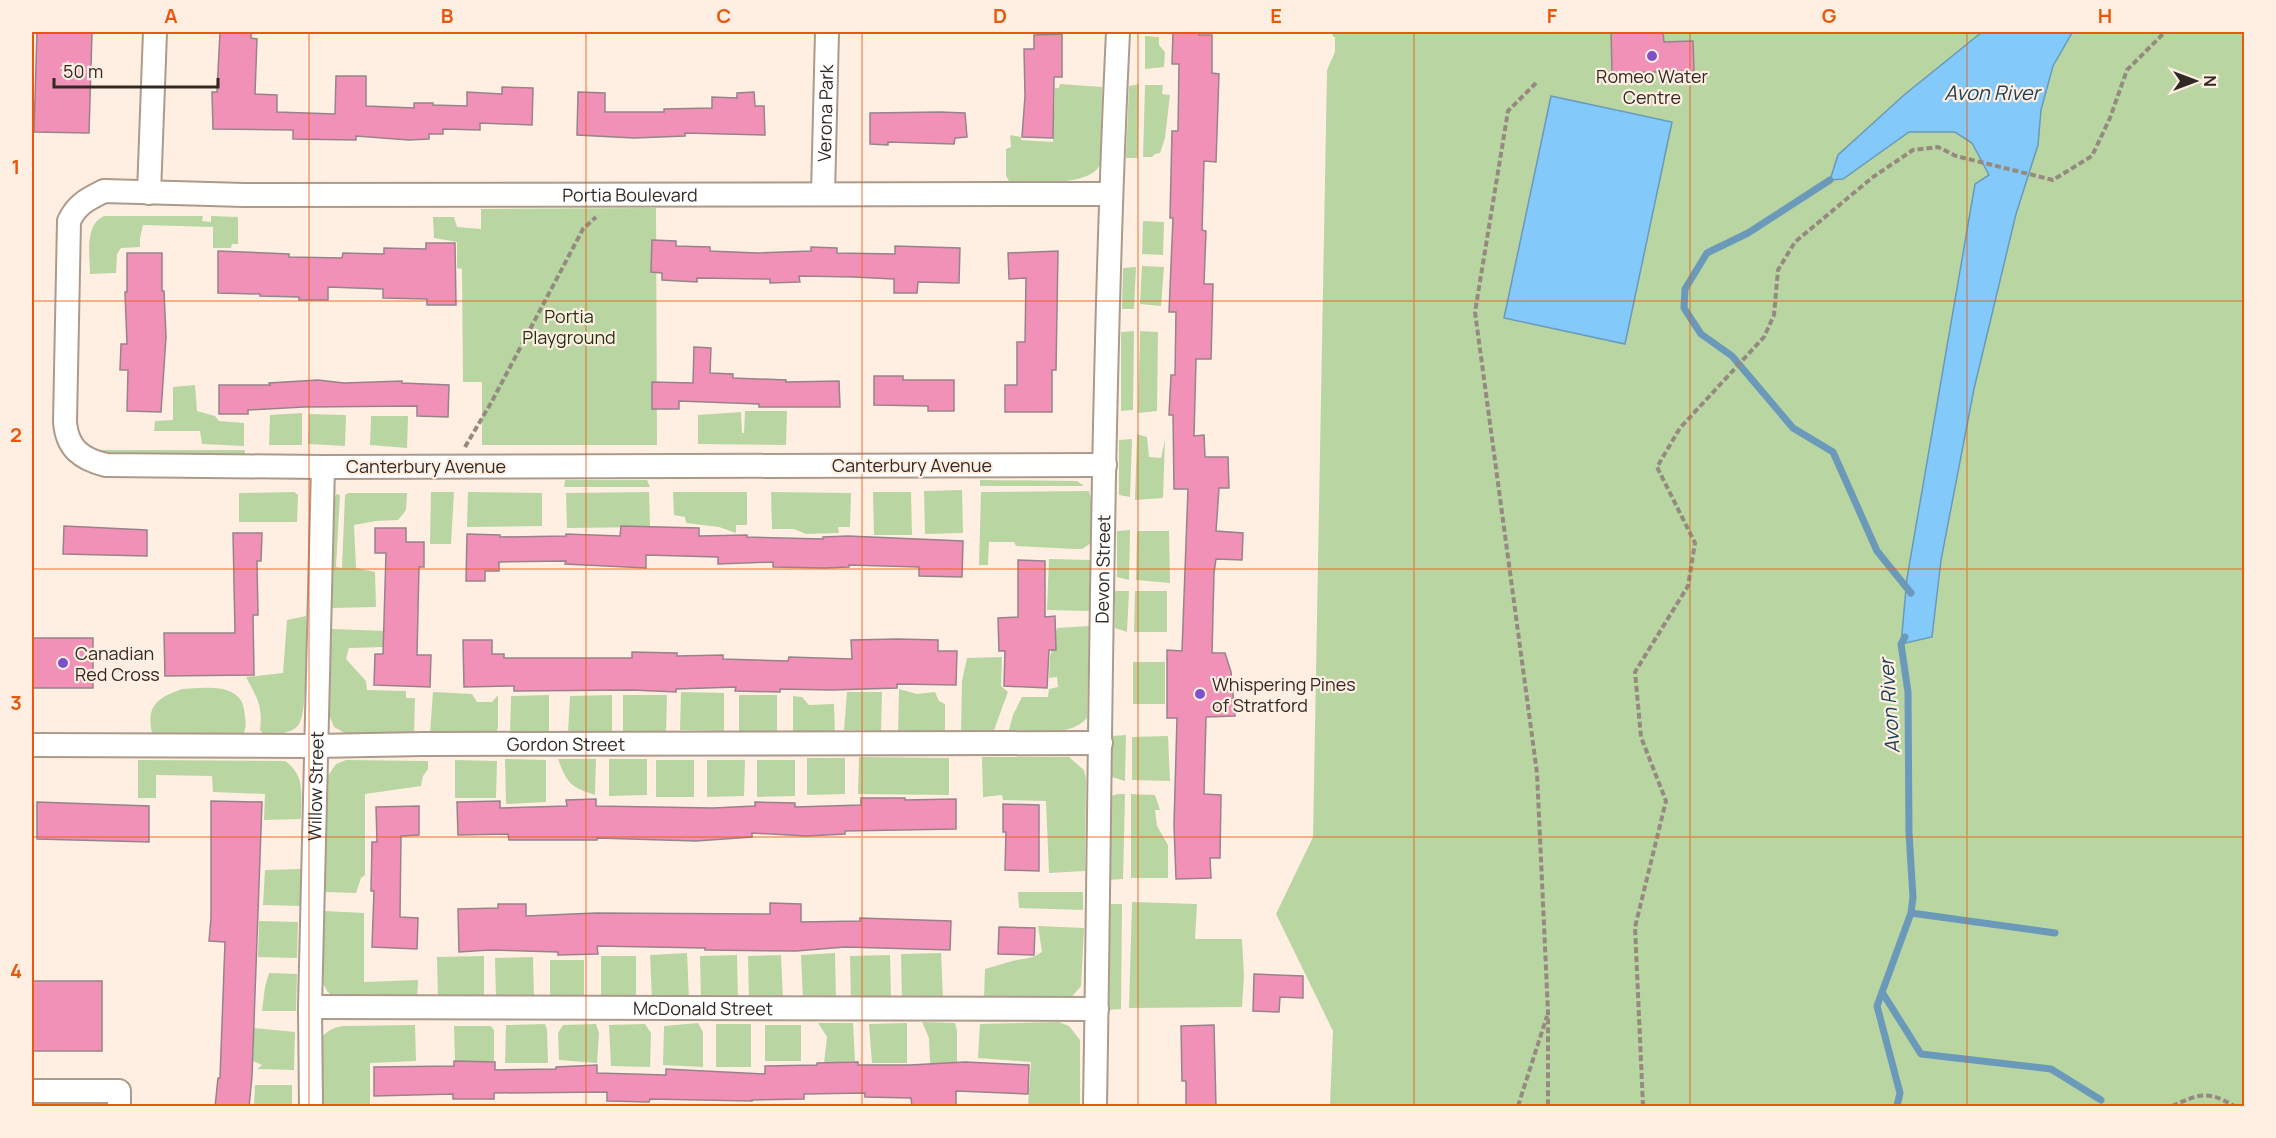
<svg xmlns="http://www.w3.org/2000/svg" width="2276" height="1138" font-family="Manrope,sans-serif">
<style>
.green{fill:#b9d5a2}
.water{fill:#83c9fa;stroke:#6a99ba;stroke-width:1.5}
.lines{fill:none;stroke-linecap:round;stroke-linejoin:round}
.stream{stroke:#6a99ba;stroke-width:7}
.building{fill:#f191b8;stroke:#99828a;stroke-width:1.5}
.minor-casing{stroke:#ac9a8b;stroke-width:26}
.path{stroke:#968a80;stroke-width:4;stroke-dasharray:6 3;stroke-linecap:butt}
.minor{stroke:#fff;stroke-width:22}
.grid{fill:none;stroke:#e8590c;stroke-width:1.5;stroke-opacity:0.55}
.poi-dot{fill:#7f51c9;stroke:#ffefe2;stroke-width:2}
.labels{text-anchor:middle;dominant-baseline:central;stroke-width:4.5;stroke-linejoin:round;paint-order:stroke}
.poi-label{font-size:18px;fill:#312923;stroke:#ffefe2;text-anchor:start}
.street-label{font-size:18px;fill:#312923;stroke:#ffefe2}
.park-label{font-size:18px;fill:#1f310e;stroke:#ffefe2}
.water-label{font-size:20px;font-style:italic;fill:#183f57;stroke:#ffefe2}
.neatline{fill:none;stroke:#e8590c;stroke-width:2}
.grid-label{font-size:20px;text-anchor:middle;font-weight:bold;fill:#e8590c}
</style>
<rect width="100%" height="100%" fill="#ffefe2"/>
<path class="green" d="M1332,32H2244V1106H1333L1330,1105L1333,1031L1276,914L1313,837L1327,70L1335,52V37H1333Z
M1145,36L1159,37V45L1165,52L1164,67L1145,69Z
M1060,84L1102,87L1101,163C1091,188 1033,181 1009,181L1006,176V149L1011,147L1010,135L1021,137V140L1053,142L1055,88H1059Z
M1139,84L1138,158H1126L1129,86Z
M1145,85H1163L1162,94L1170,95L1165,138L1160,153L1155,154L1152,157H1143Z
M656,208L657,445H482V382H463L462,269L457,268V242L434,238L433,217H454L457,227L481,229V209Z
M104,216H203L202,221L211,222V216L238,217V244H232L231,248H213V227L143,225L140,238V247L121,248L117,254L116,273L90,274C90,256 84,225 104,216Z
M1143,221L1164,222L1163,255L1142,254Z
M1142,266L1164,267L1161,306L1140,304Z
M1136,267L1134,309H1122L1123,268Z
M1134,331L1133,410L1121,411V332Z
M1140,331L1158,332L1157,411L1138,413Z
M195,385L197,411L215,416L219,421L244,423V446L202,444L200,431H154L155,421L173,420V387Z
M745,411H787L786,445L698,444V415L741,412L742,433H744Z
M302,413V445H269L270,415Z
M309,414L346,415L345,446L308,444Z
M371,416H408L407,448L370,445Z
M1137,434L1147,437L1149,457L1161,458L1165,440L1163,498L1135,500Z
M1132,439L1130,497L1119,495V440Z
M98,450H245V457L97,454Z
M565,480H647L650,487H564Z
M980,480L1077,481L1084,486H980Z
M962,490L963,533L925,534L924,491Z
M1089,491L1092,504L1091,543L1082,549H1075L1016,546L1014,542H989L988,565H979L981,492Z
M294,492L298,495L297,522H239V493Z
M431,492H454L451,544H430Z
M468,492L542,493V526L467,527Z
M649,492L650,527L567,528L566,493Z
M673,492H747V525H736V533L719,527L686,523L685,517L674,515Z
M771,492L851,493L850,527H838L839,533L806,534L794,529H772Z
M873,492H911L912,535H874Z
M348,493H407L406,510L398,520L376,521L354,525L356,568L375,572L376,607L332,608L334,502L336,494L340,495L336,567L342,568L345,495Z
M1130,530L1129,580L1117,577V531Z
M1137,531H1169L1170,583L1136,580Z
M1049,559L1090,560L1089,611L1047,610Z
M1115,591H1129L1127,632L1115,628Z
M1135,591H1167V632H1134Z
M306,616C306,636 308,711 299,724C293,734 275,734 264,735L260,730C263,706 257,698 246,677L283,673L287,620Z
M1089,626L1087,718C1070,738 1033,730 1009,730L1013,715L1022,697H1048L1049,689L1058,687L1057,677L1049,678L1050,657L1057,628Z
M332,629L386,631L383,647L349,648L346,659L366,681L367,690L406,691V698H415L414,735L352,737L334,727L330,717L328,702Z
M1002,657L1001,686L1008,692L994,730L961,733L962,681L967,658Z
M1133,662H1165V704H1133Z
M182,689C202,688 240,682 244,709C245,718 247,725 244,733H152C146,706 157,698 182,689Z
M899,689L917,694L935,692L939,701L945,704V733H898Z
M433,692L472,694L477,702H492L498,695V728L494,736L430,733Z
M681,692L724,693V731L680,730Z
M847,692H882L881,731L844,730Z
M549,695V734H510L511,696Z
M612,695V734L568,733L570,696Z
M623,695H667L666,733H623Z
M739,695H777V731L739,732Z
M793,696L802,697L809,705L834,704L835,733H793Z
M1126,735L1125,781L1112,777V736Z
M1168,736L1170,781L1132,780V737Z
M859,757L949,758V795L858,794Z
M982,757H1069L1084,770L1086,779L1085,871L1049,873L1046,801L1003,800L1002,795L983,797Z
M807,758H845V794L807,795Z
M505,759L546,760V802L506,804Z
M558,759H596L595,795C570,787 567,783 558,759Z
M609,759H647V795L609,796Z
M138,760L285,761C306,775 301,797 301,819L264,820L265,794L213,792L212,776L156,775V798H138Z
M346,760L428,761V769L423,776L421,786L365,794V875L361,878L356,893L324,892L327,777L336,764Z
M455,760L497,761L496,798H455Z
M656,760H694V797H656Z
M707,760H745L744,796L707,797Z
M757,760H795V796L757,797Z
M1118,794H1125L1123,879L1109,880L1111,796Z
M1131,794L1155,795L1160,810H1155L1157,826L1168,845V878H1131Z
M301,869L300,906L263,905L265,870Z
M1018,892H1083V910L1019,908Z
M1132,902L1197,904L1195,939H1242L1244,976L1242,1007L1129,1008Z
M1112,904H1122L1121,1009L1106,1010L1109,905Z
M324,911L364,913V982L418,980L417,1002L335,999L327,991L322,981Z
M259,921L298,922L297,958L258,957Z
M1038,926L1084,928L1081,986L1070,999L984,998L985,969C994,967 1000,964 1009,962C1021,958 1031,960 1042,952Z
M687,953L689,999L652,1000L650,955Z
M835,953L836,998L803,999L801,955Z
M941,953L943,998L902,999L901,954Z
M737,955L738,1001L701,1002L700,956Z
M781,955L783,1000L749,1001L748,956Z
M890,955L891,999L851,1001L850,956Z
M484,956V999L438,1000L437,957Z
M601,956H636V997H601Z
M533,957L534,999L496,1000L495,958Z
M550,960H584V1001H550Z
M269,973L297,974L296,1011H262L265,987Z
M922,1022L955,1023L957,1031V1063H930L929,1038Z
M1059,1022L1069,1026L1080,1040V1106H1028L1031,1062L978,1058L980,1024Z
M698,1023L703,1032V1067L663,1065L664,1026Z
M818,1023H853L855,1061L824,1063L827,1037Z
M907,1023V1063H872L869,1024Z
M545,1024L547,1029L548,1063H505L506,1025Z
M596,1024L599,1033L597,1063L559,1060L558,1033L563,1025Z
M645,1024L651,1033L650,1067L611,1066L609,1025Z
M716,1024H751V1067H716Z
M415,1025L416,1061L370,1063V1106H320L319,1041C326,1031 332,1028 343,1026Z
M765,1025H801V1061H765Z
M454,1026H491L494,1030V1061H455Z
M254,1028L295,1032L294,1070L257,1069L262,1065L253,1061Z
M255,1085H292V1106H254Z"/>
<path class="water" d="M1982,32H2086L2072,33L2053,66L2041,110L2038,145L2016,214L1974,389L1941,560L1932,637L1901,644L1907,578L1975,184L1989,175L1972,143L1955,132H1909L1843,179L1830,180L1838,155L1904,95Z
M1551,96L1672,122L1625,344L1504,318Z"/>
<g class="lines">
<path class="stream" d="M1830,180L1748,233L1707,253L1685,289L1684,308L1701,334L1732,356L1793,428L1833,452L1877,551L1911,593
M1911,913L2055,933
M1882,992L1921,1054L2051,1069L2101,1100
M1897,1106L1900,1093L1877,1006L1911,913L1913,897L1909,833L1908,692L1901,644L1905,637"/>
</g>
<path class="building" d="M37,32H92L89,133L34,132Z
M220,32H251V38L257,39L255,94L277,95V112L335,114L336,76H366V106L414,108V103H433V105L467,106V92L502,94V87L533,88L532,125L480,123V130L443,129V134H429V139L409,140L356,136V140L293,139V130L213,129L212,92H217Z
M1173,32H1199V35H1212V73L1219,74L1216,162L1204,161L1202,230L1206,231L1204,284H1213L1211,359H1196L1194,436L1204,435L1205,457H1228L1229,488H1219L1216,531L1243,533L1242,560L1216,559L1214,573L1212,653H1225L1231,672L1235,716L1206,717L1204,794L1221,795L1220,858H1210L1211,878L1176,879L1174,825L1177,718H1167V650L1182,651L1188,489H1174L1173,415H1169L1171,375H1175L1176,312H1169L1173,218H1170L1172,131H1178L1179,64H1172Z
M1611,32H1663L1664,42L1693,41L1694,71L1612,73Z
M1062,34V77H1054L1053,138L1022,137L1025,96L1024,49H1034V35Z
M578,92L605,93V112H664V109L712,108V97L737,98V93L754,92L755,106H764L765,135L685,133V136L634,138L577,135Z
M940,112L965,113L967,137L955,138L954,144L888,142V145L870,144V113Z
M652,240L676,241V246L710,247V251L757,253L811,251V247L837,248V253L895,254V246L960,248L959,283L918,282L917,293H894V279L854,277L799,276L800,282L770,283V279L697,278V282L662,280V273L651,272Z
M426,243H455L456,305H427V299L383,298V289L328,287V300H299V297L260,296V294L218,293V251L289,254V257L342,258L343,253L384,254V248L426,249Z
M1058,251L1056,370H1052V412H1005V385H1017V342H1025L1026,278L1009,279L1008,253Z
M127,253H162V291H164L166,337L161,412L127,411L128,370H120L121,344H127L125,292H127Z
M694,347L711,348L710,373L733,374V378L786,380V382L839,381L840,407H759V404L679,401V409H652V382L693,383Z
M874,376H903V380H954V411H928V406L874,405Z
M318,380L344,383L402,381V383L449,385L448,417L417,416V406L304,407L248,410V414H219V385H270L269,383Z
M64,526L147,530V556L63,554Z
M621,526L699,528V536L747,535V537L823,539V537L848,536L963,541L962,577L919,576V567L849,565V567L824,568L773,567V562L718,564V557L646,555V568L565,564L566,561L499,562V571H485V581H466L467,534L500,535V537L566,536V534L620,536Z
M375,528H406V542H424V567H419L417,655H431L430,687L374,685L375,654H383L386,553H375Z
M233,533H262L261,561H257L258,615H253L254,675L165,676L164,633H235Z
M1018,560L1045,561V617L1055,616L1056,650H1049L1047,688L1004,686L1005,651H999L998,618L1018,617Z
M32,638H93V688H32Z
M898,639L938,640V651H957L956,685L897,684V688L831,690L780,689V692L735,691L736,687L676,689V692L632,690L514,691V686L464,687L463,640H492V654H504V658H632V652L677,653V656L723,655V659L788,661L789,657L852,659L851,640Z
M861,798H905V800L956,799V829L845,831V834L806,836L752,833V837L696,841L597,838V840H509L508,834L458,835L457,802L500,801V808L567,806L566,800L596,799V806L713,808L755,806V802L795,803V807L861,805Z
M211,801L262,802L252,1076L249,1107H215L218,1078H220L225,942L209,941L211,918Z
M37,802L149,806V842L37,839Z
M1003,804L1039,805V871L1005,870L1006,832H1003Z
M419,806V835L401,836L400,917L418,918L417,949L372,947L374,891H371L372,842H377L376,807Z
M770,903L801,904V922L860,921V918L951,921L950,950L845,947L796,951L705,950V948L597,946L598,954L558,955V952L490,950L459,952L458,909L498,908V904H526V916L596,913L770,914Z
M999,927L1035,928L1034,955L998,954Z
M1254,974L1303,976V998L1280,997L1279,1012L1253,1011Z
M32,981H102V1051H32Z
M1214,1025L1216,1107H1186V1081H1182L1181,1026Z
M454,1061L495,1062V1070L556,1069V1067L597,1065V1073L666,1075V1069L765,1074V1066L817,1065V1063L858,1062V1065H910L965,1062L1029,1065L1028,1094L956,1091V1107H912L911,1098L865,1097V1093L804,1094V1099L752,1100V1101L650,1099L649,1102L607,1101V1092L494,1093V1099H453V1094L374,1096V1067L454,1066Z"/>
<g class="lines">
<g class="minor-casing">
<g id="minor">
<path d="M149,193L155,32"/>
<path id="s1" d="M823,194L827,32"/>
<path id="s2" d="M1105,465L323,467L106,465C81,459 67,448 65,422L69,221C77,204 88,199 104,191L244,195L1111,194"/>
<path id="s3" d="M32,745L315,746L424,744L1101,743"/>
<path id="s4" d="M310,1007L1097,1009"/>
<path d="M32,1091H119V1106"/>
<path id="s5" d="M311,1106L310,1007L323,467"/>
<path id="s6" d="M1095,1106C1101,748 1101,389 1118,32"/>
</g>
</g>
<path class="path" d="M1536,83L1508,111L1475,312L1537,773L1548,1012V1106
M465,447L491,403L583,229L596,217
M1518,1106L1547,1016
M1643,1106L1635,927L1666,801L1641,737L1635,672L1688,586L1695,543L1657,467L1680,428L1764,337L1774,315L1778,270L1795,242L1873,177L1913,150L1938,147L1956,156L2053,180L2092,156L2110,118L2127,70L2165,32
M2172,1106C2200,1094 2207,1090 2234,1106"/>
<use href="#minor" class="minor"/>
</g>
<path class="grid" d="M309,32V1106M586,32V1106M862,32V1106M1138,32V1106M1414,32V1106M1690,32V1106M1967,32V1106M32,301H2244M32,569H2244M32,837H2244"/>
<g class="poi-dot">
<circle cx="1652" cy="56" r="6"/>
<circle cx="63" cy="663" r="6"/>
<circle cx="1200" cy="694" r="6"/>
</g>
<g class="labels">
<g class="poi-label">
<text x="1652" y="76" text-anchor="middle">Romeo Water<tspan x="1652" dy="21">Centre</tspan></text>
<text x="75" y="653">Canadian<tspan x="75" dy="21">Red Cross</tspan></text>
<text x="1212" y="684">Whispering Pines<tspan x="1212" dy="21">of Stratford</tspan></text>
</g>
<g class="street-label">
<text stroke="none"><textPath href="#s1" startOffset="81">Verona Park</textPath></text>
<text stroke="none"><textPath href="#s2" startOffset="1838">Portia Boulevard</textPath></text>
<text x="912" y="465">Canterbury Avenue</text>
<text x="426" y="466">Canterbury Avenue</text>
<text stroke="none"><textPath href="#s6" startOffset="537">Devon Street</textPath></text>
<text stroke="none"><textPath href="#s3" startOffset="534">Gordon Street</textPath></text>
<text stroke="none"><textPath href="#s5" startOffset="320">Willow Street</textPath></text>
<text stroke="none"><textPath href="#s4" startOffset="393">McDonald Street</textPath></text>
</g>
<g class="park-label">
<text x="569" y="316">Portia<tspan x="569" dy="21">Playground</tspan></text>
</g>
<g class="water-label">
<text x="1992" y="92">Avon River</text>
<text transform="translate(1889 706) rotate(-94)">Avon River</text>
</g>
</g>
<rect width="2276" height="1138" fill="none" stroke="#ffefe2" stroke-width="66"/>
<g transform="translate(2195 81) rotate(90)" stroke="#ffefe2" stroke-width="4.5" paint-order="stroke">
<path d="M0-4.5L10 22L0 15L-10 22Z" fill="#312923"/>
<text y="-9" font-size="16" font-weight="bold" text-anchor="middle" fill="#312923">N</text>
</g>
<path d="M54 78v9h164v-9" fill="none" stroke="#312923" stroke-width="3"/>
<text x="63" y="78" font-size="18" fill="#312923" stroke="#ffefe2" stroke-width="4.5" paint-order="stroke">50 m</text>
<rect x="33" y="33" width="2210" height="1072" class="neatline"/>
<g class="grid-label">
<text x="171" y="23">A</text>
<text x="447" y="23">B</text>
<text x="724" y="23">C</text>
<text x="1000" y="23">D</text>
<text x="1276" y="23">E</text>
<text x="1552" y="23">F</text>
<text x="1829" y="23">G</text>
<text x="2105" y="23">H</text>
<text x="16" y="174">1</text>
<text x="16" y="442">2</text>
<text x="16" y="710">3</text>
<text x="16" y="978">4</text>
</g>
</svg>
